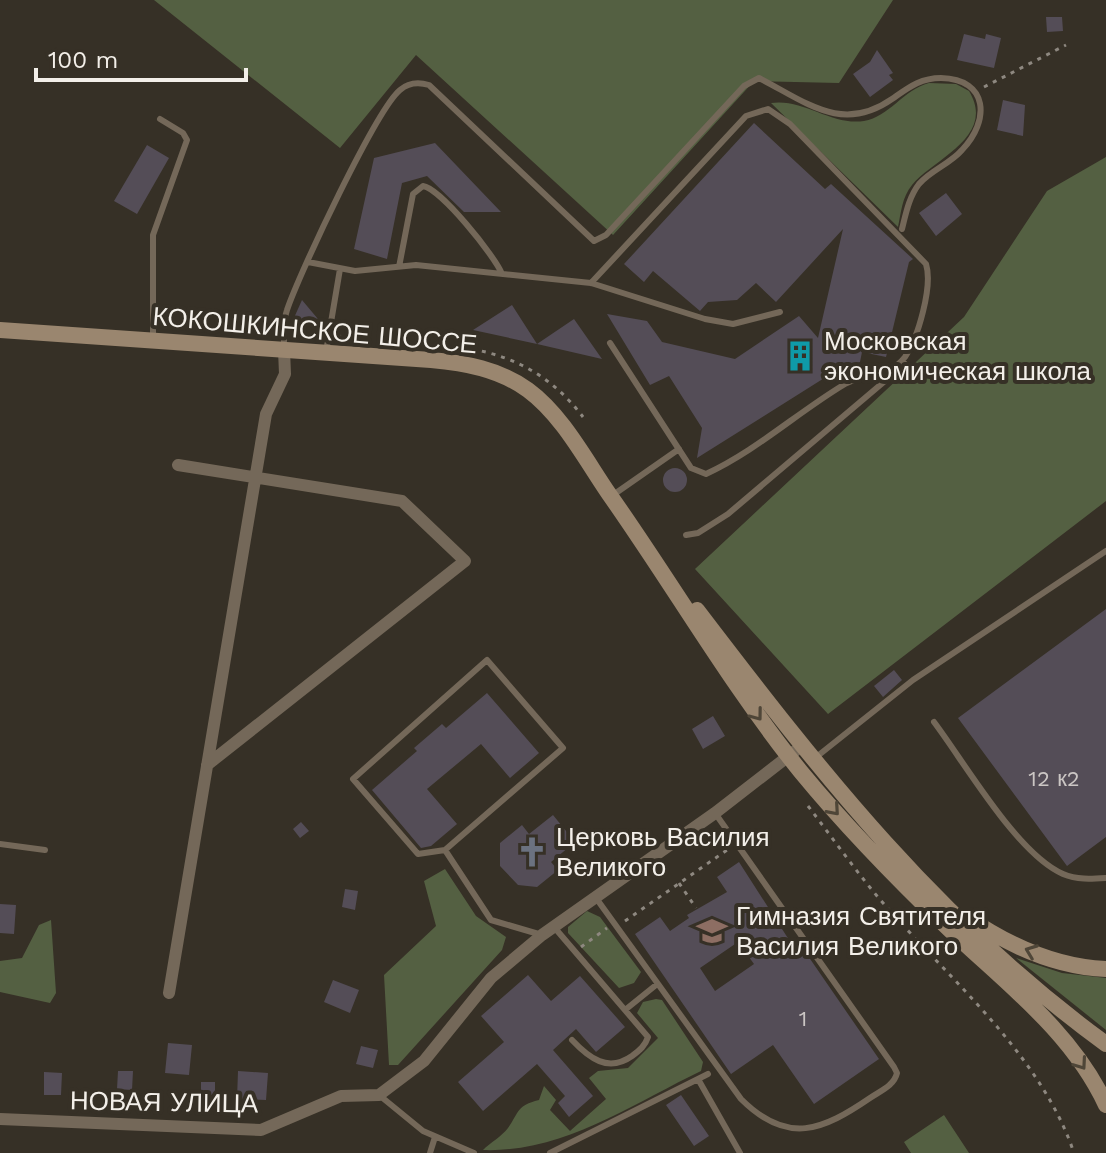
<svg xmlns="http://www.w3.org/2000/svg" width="1106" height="1153" font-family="'Work Sans',sans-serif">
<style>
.green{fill:#546042}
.building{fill:#544d57;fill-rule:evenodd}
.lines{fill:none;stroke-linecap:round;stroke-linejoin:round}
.path{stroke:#8e8880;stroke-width:3;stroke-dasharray:4 6;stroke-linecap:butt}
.lane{stroke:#746859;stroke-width:6}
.street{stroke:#746859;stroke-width:12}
.secondary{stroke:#9a866f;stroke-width:16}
.oneway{stroke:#4f4638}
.labels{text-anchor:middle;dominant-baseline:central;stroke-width:8;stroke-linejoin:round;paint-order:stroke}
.number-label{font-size:22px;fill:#cbc6c4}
.street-label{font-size:26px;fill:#f3efe9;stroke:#363026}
.poi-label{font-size:26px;fill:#f3efe9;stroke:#363026;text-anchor:start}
</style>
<rect width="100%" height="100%" fill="#363026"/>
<path class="green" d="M154,0H893L839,83L754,81L613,235L416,55L340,148Z
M929,83L956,84L969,91C997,137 933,159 912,185C902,197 901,213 898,227L771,103C803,98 832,126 864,121C889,117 903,90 929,83Z
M1106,157V501L828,714L695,569L964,317L1047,191Z
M445,869L476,916L506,937L502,950L398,1065H389L384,975L436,926L424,881Z
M587,911L600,917L641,972L634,983L619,988L568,933V927Z
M51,920L56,993L50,1003L0,992V961L22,958L39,925Z
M1016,958L1062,973L1106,978V1030Z
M656,999L662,1000L703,1062L701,1071C632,1104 563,1153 483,1150C490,1143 502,1136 508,1128C520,1111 516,1106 539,1100L544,1086L556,1100L550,1110L570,1131L606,1099L589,1078L598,1071L628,1068L658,1038L637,1013L643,1002Z
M944,1115L969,1153H911L904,1142Z"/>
<path class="building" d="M1046,17H1062L1063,31L1047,32Z
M964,34L985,39L986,34L1001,38L994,68L957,60Z
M877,50L893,73L889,75L893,80L870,97L853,74L870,62Z
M1003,100L1025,105L1023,136L997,130Z
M754,123L825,189L831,184L913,259L909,262L886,357L862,352L860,362L840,374L837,370L697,458L702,428L669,376L650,385L607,314L647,321L662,342L735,359L799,316L818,338L843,229L776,302L756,283L737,300L708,302L700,311L653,271L644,282L624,264Z
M435,143L501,212H464L427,176L402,183L387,259L354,249L374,158Z
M147,145L169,158L137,214L114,201Z
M946,193L962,214L936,236L919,213Z
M302,300L323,325L293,320Z
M512,305L537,344L473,330Z
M574,319L602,359L537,344Z
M663 480a12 12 0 1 1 24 0a12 12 0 1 1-24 0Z
M1106,609V837L1067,866L958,718Z
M894,670L902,680L883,697L874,686Z
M487,693L539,753L510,778L481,744L427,789L457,824L431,846L421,848L372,790L417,751L414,748L442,724L446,728Z
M713,716L725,736L703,749L692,729Z
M553,815L575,842L551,862L558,870L537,887L518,885L500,866V843L522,825L529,834Z
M301,822L309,831L300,838L293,829Z
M739,862L800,957L806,953L879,1059L814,1104L773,1045L731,1074L635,934L660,917L670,931L689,918L687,915L727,892L717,877ZM738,942L754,964L715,991L700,968Z
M345,889L358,891L355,910L342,907Z
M0,904L16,905L14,934L0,933Z
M528,975L551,1001L580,976L625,1027L596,1052L576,1029L553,1050L593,1096L569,1117L558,1103L565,1096L537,1064L483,1111L458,1082L504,1042L481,1016Z
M333,980L359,990L350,1013L324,1002Z
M168,1043L192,1045L189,1075L165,1073Z
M361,1046L378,1050L373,1068L356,1064Z
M118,1071H133L132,1090L117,1089Z
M238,1071L268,1073L266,1100L237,1099Z
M44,1072L62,1073L61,1095H44Z
M201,1082H215V1097H201Z
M681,1095L709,1136L694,1146L666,1105Z"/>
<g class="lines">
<path class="path" d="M984,87L1066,45
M337,336L365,339
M472,349C519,358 554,379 583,417
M808,806C835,841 861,879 891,912C956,985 1042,1058 1074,1153
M679,883L696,908
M625,921L727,850
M581,947L607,928"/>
<path class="lane" d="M308,262L355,271L416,265L591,283L705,319L733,324L780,312
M399,267L413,194L423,186C440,188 495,256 502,274
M591,283L746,116L768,109L790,124L926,264C933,286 918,338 905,357C888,379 866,372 845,384C798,412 756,451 706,474L691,468L610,343
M153,339V235L187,140L183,133L160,119
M284,346C284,334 283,321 287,310C299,274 376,110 400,90C408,83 419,82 429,85L594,241L606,235L744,86L759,78C806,102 842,134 892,99C908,88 920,78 941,78C989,79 990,121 962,150C950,164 931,170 919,184C909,197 906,213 902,229
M326,352L340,269
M613,495L679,449
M686,535L698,533L728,514L905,364
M934,722C965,763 1017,854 1063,874C1077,880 1091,879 1106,878
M815,758L913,680L1106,551
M0,844L45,850
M445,850L563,748L487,660L353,779L418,854L445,850L491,920L542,935
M596,898L741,1099C788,1146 823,1130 870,1098C880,1091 894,1086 897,1073L894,1067L715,813
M554,927L648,1037C645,1046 640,1050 632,1056C608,1073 589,1058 572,1040
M625,1010L656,985
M698,1079L740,1153
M379,1095L423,1131L474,1153
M430,1153L435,1137
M550,1153L708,1074"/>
<path class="street" d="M178,465L402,501L465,561L207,765
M169,993L266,414L285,374L284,350
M0,1119L261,1130L341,1096L379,1095L424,1061L491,978L542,935L715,813L795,751"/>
<path class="secondary" d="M0,330L431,360C465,363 499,369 528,390C562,415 585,459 609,494C674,586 730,684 801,772C847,828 898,880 950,930C1007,984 1072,1032 1106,1105
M697,610C822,774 937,921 1106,1044
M967,917C1008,945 1056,967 1106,969"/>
</g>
<defs><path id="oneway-chevron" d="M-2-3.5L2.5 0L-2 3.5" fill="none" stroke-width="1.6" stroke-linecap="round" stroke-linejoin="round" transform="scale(2)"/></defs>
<g class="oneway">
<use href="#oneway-chevron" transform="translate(757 715) rotate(53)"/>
<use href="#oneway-chevron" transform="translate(834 810) rotate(49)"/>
<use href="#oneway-chevron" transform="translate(1031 951) rotate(-159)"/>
<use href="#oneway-chevron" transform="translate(1081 1064) rotate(55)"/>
</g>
<defs>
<g id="building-bare" transform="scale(2.4)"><path d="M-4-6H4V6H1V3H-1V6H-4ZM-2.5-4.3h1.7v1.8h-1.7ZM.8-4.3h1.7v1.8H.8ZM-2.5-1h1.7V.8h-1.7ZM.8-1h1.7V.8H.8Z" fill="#0f9aa8" stroke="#363026" stroke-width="2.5" paint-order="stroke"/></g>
<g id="church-bare" transform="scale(2.4)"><path d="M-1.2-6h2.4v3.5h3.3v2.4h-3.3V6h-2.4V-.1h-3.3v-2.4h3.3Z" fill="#6b7280" stroke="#363026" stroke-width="2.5" paint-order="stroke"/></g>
<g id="school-bare" transform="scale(2.4)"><path d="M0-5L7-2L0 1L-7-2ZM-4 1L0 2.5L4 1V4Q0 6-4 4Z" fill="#8d6e63" stroke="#363026" stroke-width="2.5" paint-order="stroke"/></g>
</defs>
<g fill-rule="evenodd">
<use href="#building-bare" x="800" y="356"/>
<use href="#church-bare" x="532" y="852"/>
<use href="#school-bare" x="712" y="931"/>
</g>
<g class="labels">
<g class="number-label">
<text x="1054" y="778">12 к2</text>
<text x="803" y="1018">1</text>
</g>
<g class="street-label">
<text transform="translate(315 330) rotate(5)">КОКОШКИНСКОЕ ШОССЕ</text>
<text transform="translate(164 1102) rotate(1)">НОВАЯ УЛИЦА</text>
</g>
<g class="poi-label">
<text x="824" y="341">Московская<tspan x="824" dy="30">экономическая школа</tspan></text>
<text x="556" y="837">Церковь Василия<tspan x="556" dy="30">Великого</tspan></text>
<text x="736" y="916">Гимназия Святителя<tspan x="736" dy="30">Василия Великого</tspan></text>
</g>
</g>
<path d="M36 68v12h210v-12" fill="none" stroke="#f3efe9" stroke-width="4"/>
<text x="48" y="68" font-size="24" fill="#f3efe9" stroke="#363026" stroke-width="6" paint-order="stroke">100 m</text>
</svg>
